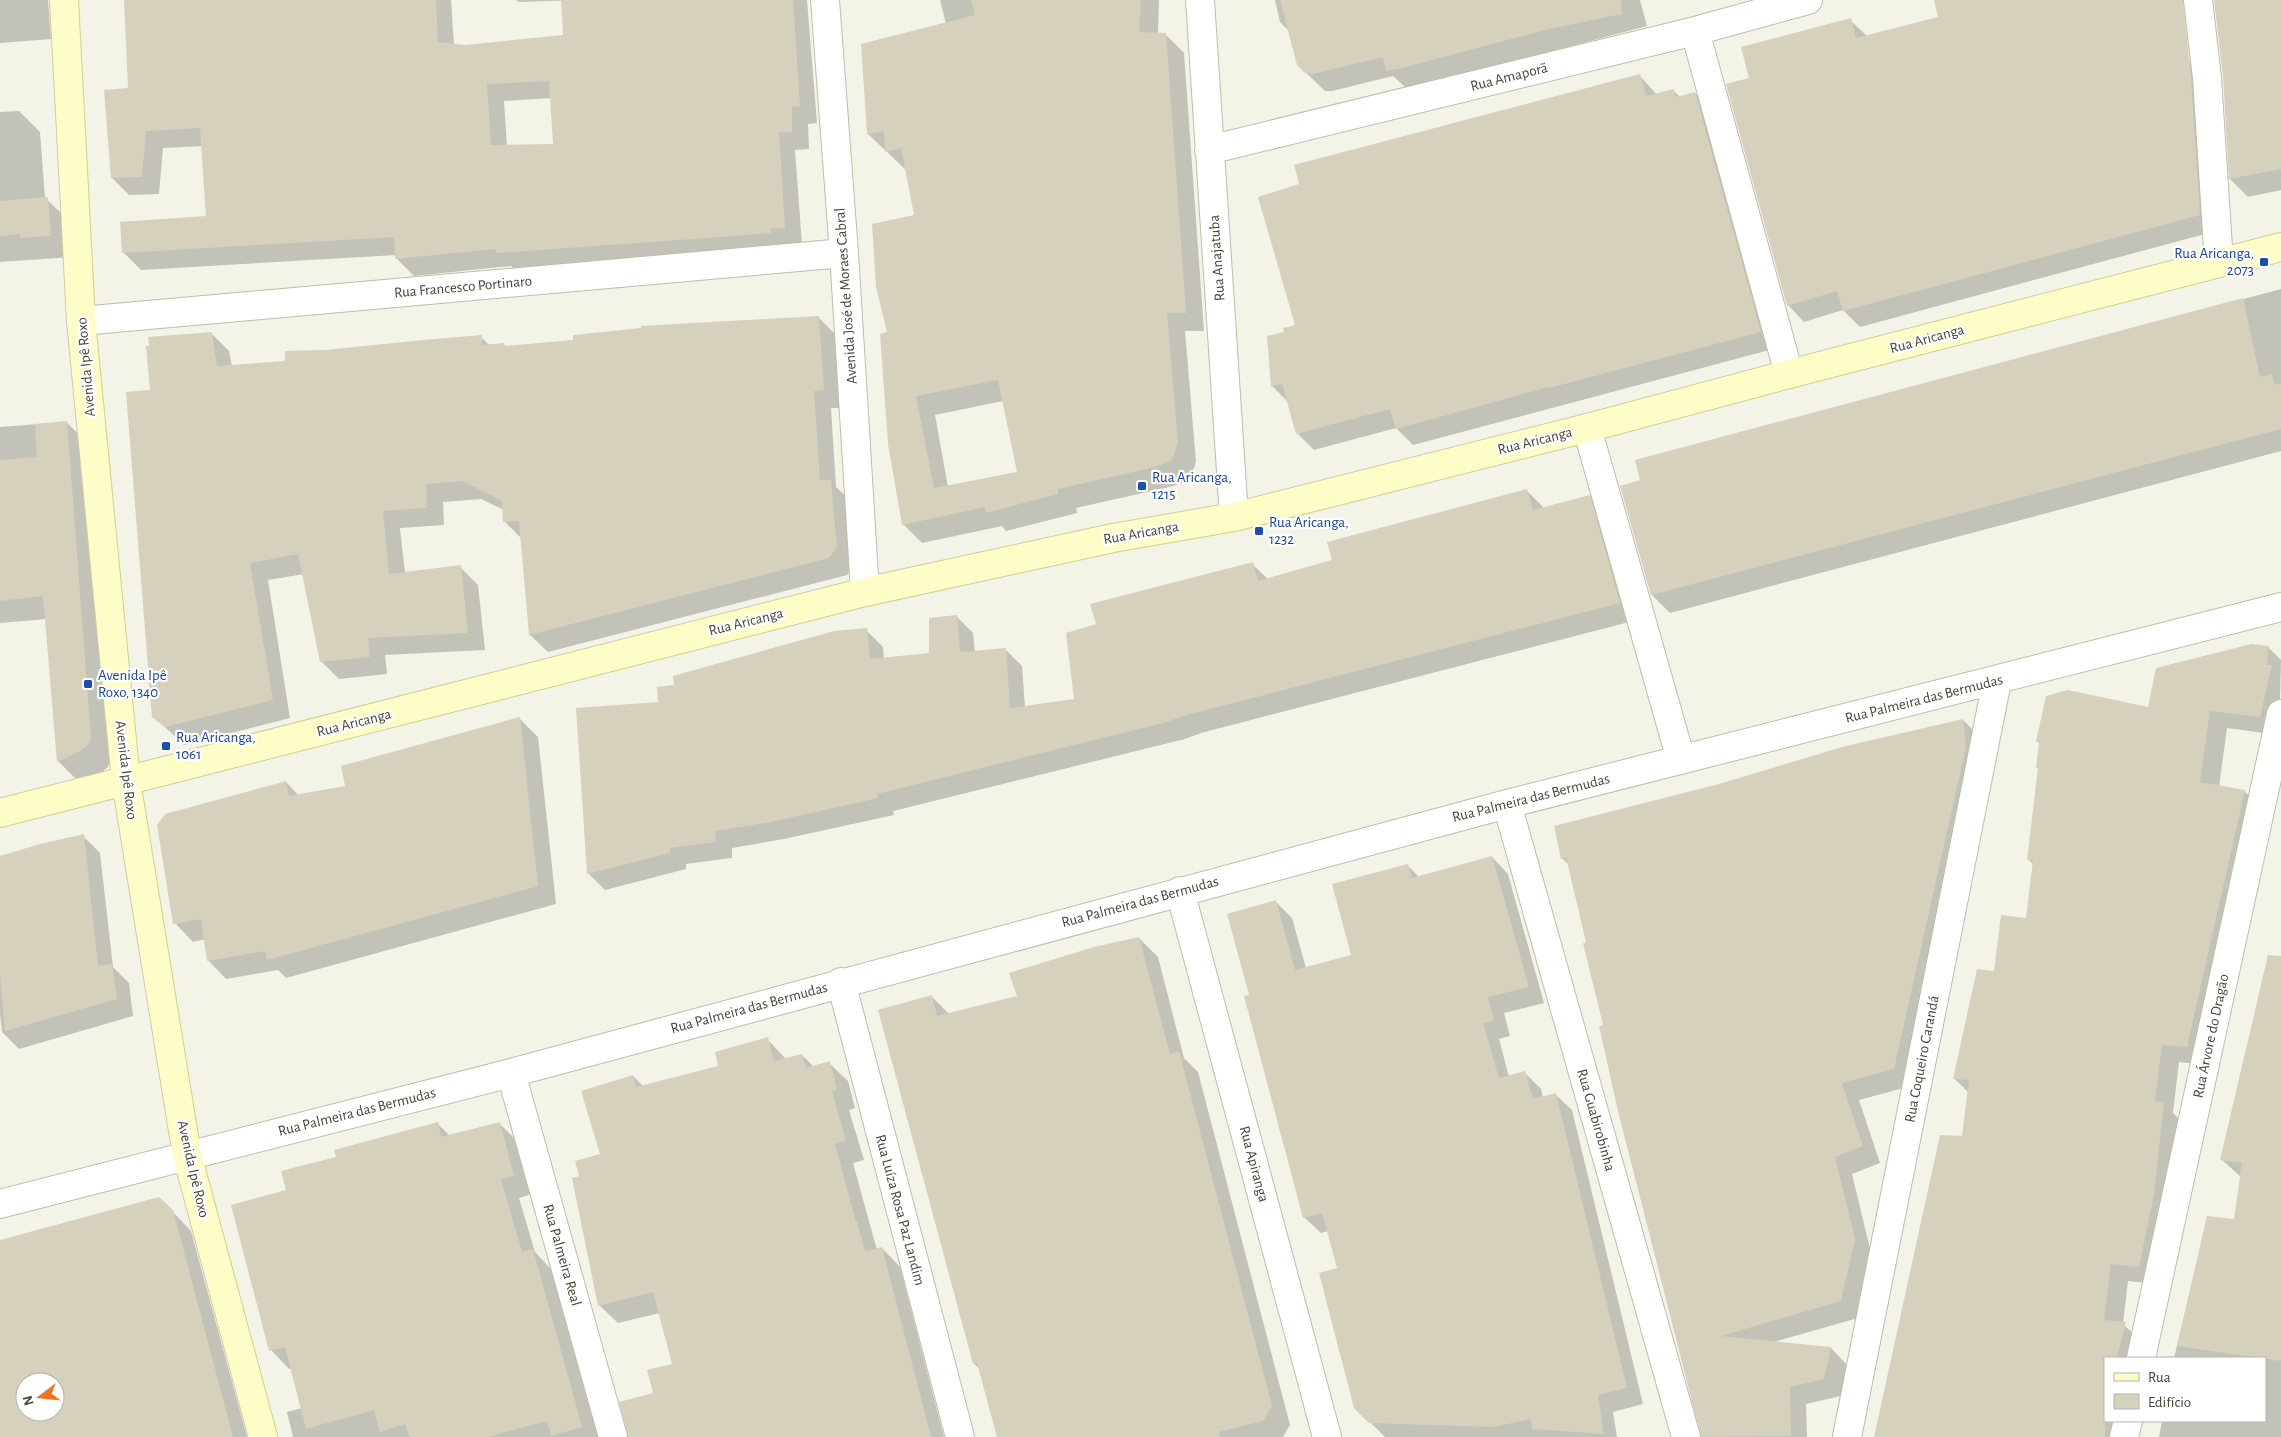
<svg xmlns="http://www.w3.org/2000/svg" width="2281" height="1437" font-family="'Alegreya Sans',sans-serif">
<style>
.shadow{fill:#0003;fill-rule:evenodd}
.building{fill:#d5d1bd;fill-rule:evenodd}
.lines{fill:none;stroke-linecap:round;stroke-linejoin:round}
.street-casing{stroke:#bfbdaa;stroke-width:30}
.secondary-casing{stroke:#cfce96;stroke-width:30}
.street{stroke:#fff;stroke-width:28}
.secondary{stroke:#fdfdc8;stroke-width:28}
.transit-dot{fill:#1a4fb4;stroke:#fff;stroke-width:2}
.labels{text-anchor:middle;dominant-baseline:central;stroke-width:4.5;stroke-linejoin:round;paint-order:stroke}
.street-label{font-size:15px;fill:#464437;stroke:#fff}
.transit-label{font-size:15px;fill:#164399;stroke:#fff;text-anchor:start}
</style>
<rect width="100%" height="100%" fill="#f3f3e8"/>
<path class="shadow" d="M0,0H48L51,39L0,43Z
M125,0H451L454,45L465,46L692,27L690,0H807L817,123L808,124L809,149L795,150L802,245L515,270L511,266L414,276L396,258V255L141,270L124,253L207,218L203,146L163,148L159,194L129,195L112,178L129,89ZM551,98L554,145L507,146L504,101Z
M516,0H581L519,2Z
M940,0H1159L1158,34H1165L1184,53L1204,331H1185L1196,462L1190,479L1174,486L1076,508L1077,513L1006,531L1002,526L922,543L903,524L888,333L916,216L906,170L868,134L946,24ZM1003,401L1018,473L948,487L935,415Z
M1275,0H1640L1647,26L1420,86L1406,88L1393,76L1332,91H1325L1298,65L1290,32L1280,22Z
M1935,0H2173L2210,137L2216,231L1860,327L1843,310L1804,322L1788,305L1751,79L1850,20L1867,36L1940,17Z
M2215,0H2281V190L2248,197L2230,179L2224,76Z
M1640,76L1657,95L1674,91L1680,97L1695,93L1711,110L1777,348L1413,445L1396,428L1314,450L1297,433L1289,403L1272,386L1286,333Z
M19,111L40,132L45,198L69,220L72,257L0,262V112Z
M2281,289V451L1670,613L1652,595L1642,481L1637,461Z
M818,317L836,335L842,408H831L836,487L849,499L854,565L847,575L548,652L530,635L522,539L504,521V510L481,499L443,502L444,525L400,528L405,573L460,567L478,585L485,650L385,655L387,674L339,679L321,661L304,574L268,580L290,718L184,745L153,716L151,391L211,333L229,351L232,366L287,362L325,351L481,337L490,346L504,345L507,347Z
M66,422L88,443L111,760L108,767L102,772L79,782L58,761L46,619L0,623V427Z
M1527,491L1544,508L1589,496L1606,513L1637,620L1201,733L1185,739L893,811L894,815L784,839L732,848V858L686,864V869L605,890L588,873L660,703L675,687L866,630L883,647L884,659L931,654L956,616L973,633L975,652L1005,649L1022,666L1025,707L1076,700L1097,625L1252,564L1268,579L1333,560Z
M2268,647L2281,660L2279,735L2227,728L2219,787L2244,791L2262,809L2204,1065L2179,1062L2173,1113L2181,1121L2156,1284L2128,1281L2123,1324L2141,1341L2137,1358H2105V1421H2125L2122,1437H1875L1964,1138L1969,1093L1954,1078L1996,972L2027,919L2033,864L2028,859L2039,769L2037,768L2040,744L2037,741L2149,708Z
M520,719L538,737L556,904L286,978L278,970L226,979L208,960L205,939L193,942L175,923L286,782L299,796L347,787Z
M1963,720L1980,737L1911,1086L1859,1100L1880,1163L1852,1174L1872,1257L1858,1318L1774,1342L1831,1348L1848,1366L1841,1396L1806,1404L1807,1437H1702L1619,1107L1588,943L1569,865L1562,858Z
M83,836L100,853L113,967L129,983L133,1016L19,1049L2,1032L0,1013V857Z
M1492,857L1508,874L1544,1003L1504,1013L1510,1036L1499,1039L1509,1077L1524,1072L1541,1089L1543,1098L1555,1094L1572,1110L1643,1404L1613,1412L1617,1437H1385L1355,1407L1338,1269L1328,1231L1321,1233L1304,1217L1251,996L1276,902L1292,918L1306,968L1352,956L1407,865L1419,877Z
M1139,938L1158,957L1184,1058L1198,1072L1290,1425L1283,1437H998L980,1369L974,1364L931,996L950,1015L1018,997Z
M2281,998V1437H2159L2162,1421H2265V1358H2174L2208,1217L2235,1220L2241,1177L2222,1160Z
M767,1039L786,1059L802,1055L814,1067L829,1063L848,1081L855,1108L849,1110L864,1160L853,1163L877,1250L882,1248L900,1267L944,1437H629L674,1365L660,1313L618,1323L599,1305L580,1176L601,1155L633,1076L643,1086L720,1067Z
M437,1123L450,1136L499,1123L518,1142L532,1194L519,1198L535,1252L551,1269L591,1412L607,1429L609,1437H293L287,1412L302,1408L292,1368L289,1369L271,1350L288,1191L337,1158Z
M172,1211L191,1231L247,1437H0V1266ZM25,1382H55V1412H25Z"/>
<path class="building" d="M124,0H436L438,42L465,45L563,35L561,0H793L800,106L792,107V132L779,133L785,228L771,229V233L734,236L496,253V249L395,259L394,237L122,253L120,222L206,216L200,128L146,131L142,177L111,178L104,90L128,88ZM549,81L553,144L491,145L487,84Z
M971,0H1141L1139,32L1166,33L1186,313H1167L1178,442L1172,460L1155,467L1058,489V494L986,513L985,507L902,525L888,444L880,334L887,332L876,287L872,224L914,215L901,148L885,152L884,131L867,134L861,44L975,15ZM998,380L1017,472L934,488L916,396Z
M1280,0H1621L1622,14L1549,29L1402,68L1386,71L1383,57L1313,74L1305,73L1297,65Z
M1934,0H2183L2191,79L2200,215L1843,311L1837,291L1787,306L1726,84L1749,78L1741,47L1851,18L1856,38L1938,17Z
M2214,0H2281V169L2229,179L2223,76Z
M1640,74L1646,96L1674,89L1676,97L1695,92L1761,332L1549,388V387L1396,429L1390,409L1296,434L1282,384L1271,387L1267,336L1284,332L1283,328L1295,325L1258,197L1299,184L1294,165Z
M48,197L51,236L20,238V234L0,236V201Z
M2243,298L2260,377L2272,374L2275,385L2281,383V429L1651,595L1620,486L1640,480L1635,460Z
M819,316L824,390L814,391L820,480H831L837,547L829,558L529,635L519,521L503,522L502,501L463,481L426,484L427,508L383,511L389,574L461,565L468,633L368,638L370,657L320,662L298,554L250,563L273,700L165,727L152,717L126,392L150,390L146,346H149L148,337L212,332L217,366L285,361V351L325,350L423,340L482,335V345L504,343L505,346L573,340V335L641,328V326Z
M67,421L91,739L87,746L80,751L57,762L43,596L0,601V460L37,457L35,424Z
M1527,489L1533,510L1590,495L1620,603L1183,716L1167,722L877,794L878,798L766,823L715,831L716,842L670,848V853L587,874L576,708L658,702L657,687L674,685L673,676L834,631L867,628L870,659L929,653V618L957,615L960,652L1006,648L1010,708L1074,699L1066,633L1096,624L1090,604L1253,562L1258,581L1332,560L1327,542Z
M2251,644L2269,646L2267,665H2272L2260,717L2210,711L2200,782L2245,790L2187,1047L2162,1045L2155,1101L2164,1102L2154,1195L2139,1267L2111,1264L2104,1320L2126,1322L2117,1358H2105V1437H1874L1940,1135L1962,1136L1969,1080L1953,1079L1977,969L1994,971L2001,915L2026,918L2033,860H2027L2038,768H2036L2039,742H2036L2046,696L2068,690L2148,707L2156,668Z
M520,717L538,886L267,960L265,951L207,961L201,919L173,924L157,825L165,814L286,781L289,796L345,786L341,766Z
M1963,719L1966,747L1894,1069L1842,1083L1863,1146L1835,1157L1855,1239L1841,1301L1721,1336L1831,1347L1824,1379L1790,1387L1791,1436L1701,1437L1617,1107L1599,1026L1603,1025L1583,943L1586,942L1566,857L1561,859L1554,826L1719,784L1842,747Z
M84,834L98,966L112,964L117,999L5,1031L0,973V856L40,844Z
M1492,856L1529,987L1488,997L1494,1020L1483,1023L1499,1078L1525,1071L1533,1099L1556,1093L1627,1388L1598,1395L1604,1434L1532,1429L1531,1419L1494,1427L1369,1423L1354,1408L1319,1273L1337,1268L1322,1213L1303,1218L1244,996L1249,995L1227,914L1276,900L1295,970L1351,955L1332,884L1408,864L1412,878Z
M1139,937L1170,1054L1179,1051L1272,1406L1263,1421L1219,1432L1220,1437H997L977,1363L973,1364L878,1010L932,995L937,1016L1017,996L1009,973L1094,947Z
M2268,955L2281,956V1361L2177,1346L2207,1216L2234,1219L2242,1163L2220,1160Z
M768,1037L774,1061L802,1054L806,1068L830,1061L837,1090L832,1091L846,1141L835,1144L856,1222H857L865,1251L882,1247L931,1437H628L619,1402L653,1393L647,1370L672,1364L653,1292L598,1306L572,1178L579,1176L575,1161L600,1154L581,1091L633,1075L636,1087L718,1066L715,1052Z
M438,1122L441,1137L500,1122L514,1176L501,1179L522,1252L533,1249L582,1427L551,1436L547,1421L488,1437H410L405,1424L380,1432L374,1410L306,1429L285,1347L269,1351L231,1205L286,1190L281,1171L336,1157L334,1150Z
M159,1197L173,1210L233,1437H0V1240ZM25,1382H55V1412H25Z"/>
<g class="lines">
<g class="street-casing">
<path id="street" d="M825,0L844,253L865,592
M1200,0L1234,517
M2198,0L2207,78L2219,263
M1695,31L1789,374
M1209,150L1695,31L1808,0
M81,321L844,253
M1587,428L1681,760
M1507,804L1686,1437
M1180,891L1327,1437
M841,982L960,1437
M511,1073L613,1437
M0,1204L511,1073L1507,804L2281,607
M2141,1358L2281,714
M1847,1437L1997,681
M2124,1437L2128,1421"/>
</g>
<g class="secondary-casing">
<path id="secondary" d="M64,0L81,321L126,781L187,1155L263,1437
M0,813L865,592L1113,538L1234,517L1587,428L1789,374L2281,247"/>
</g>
<use href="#street" class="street"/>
<use href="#secondary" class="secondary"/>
</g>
<g class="transit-dot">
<rect x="2259" y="257" width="10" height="10" rx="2.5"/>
<rect x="1137" y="481" width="10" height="10" rx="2.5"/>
<rect x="1254" y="526" width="10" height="10" rx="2.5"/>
<rect x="83" y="679" width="10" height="10" rx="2.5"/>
<rect x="161" y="741" width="10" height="10" rx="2.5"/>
</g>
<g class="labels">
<g class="street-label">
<text transform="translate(1509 77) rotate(-14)">Rua Amaporã</text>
<text transform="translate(1217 258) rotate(-94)">Rua Anajatuba</text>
<text transform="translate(463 287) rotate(-5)">Rua Francesco Portinaro</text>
<text transform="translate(846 296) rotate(-94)">Avenida José de Moraes Cabral</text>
<text transform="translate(1927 339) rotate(-15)">Rua Aricanga</text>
<text transform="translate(86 367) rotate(-95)">Avenida Ipê Roxo</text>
<text transform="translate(1535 441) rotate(-14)">Rua Aricanga</text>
<text transform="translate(1141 533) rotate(-10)">Rua Aricanga</text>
<text transform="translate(746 622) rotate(-14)">Rua Aricanga</text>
<text transform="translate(1924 699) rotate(-14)">Rua Palmeira das Bermudas</text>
<text transform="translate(354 723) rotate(-14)">Rua Aricanga</text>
<text transform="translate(126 770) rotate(83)">Avenida Ipê Roxo</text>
<text transform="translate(1531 798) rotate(-14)">Rua Palmeira das Bermudas</text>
<text transform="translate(1140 902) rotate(-15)">Rua Palmeira das Bermudas</text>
<text transform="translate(749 1008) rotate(-15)">Rua Palmeira das Bermudas</text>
<text transform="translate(2211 1036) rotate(-78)">Rua Árvore do Dragão</text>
<text transform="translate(1922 1059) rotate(-79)">Rua Coqueiro Carandá</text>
<text transform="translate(357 1112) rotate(-14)">Rua Palmeira das Bermudas</text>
<text transform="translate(1596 1120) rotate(74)">Rua Guabirobinha</text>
<text transform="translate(1254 1164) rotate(75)">Rua Apiranga</text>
<text transform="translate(193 1169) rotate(77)">Avenida Ipê Roxo</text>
<text transform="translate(900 1210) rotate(75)">Rua Luíza Rosa Paz Landim</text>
<text transform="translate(562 1255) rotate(74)">Rua Palmeira Real</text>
</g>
<g class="transit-label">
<text x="2254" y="253" text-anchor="end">Rua Aricanga,<tspan x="2254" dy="17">2073</tspan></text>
<text x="1152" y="477">Rua Aricanga,<tspan x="1152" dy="17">1215</tspan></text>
<text x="1269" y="522">Rua Aricanga,<tspan x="1269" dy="17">1232</tspan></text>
<text x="98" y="675">Avenida Ipê<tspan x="98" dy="17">Roxo, 1340</tspan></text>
<text x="176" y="737">Rua Aricanga,<tspan x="176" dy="17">1061</tspan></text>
</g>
</g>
<rect x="2104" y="1357" width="162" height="65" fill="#ffffff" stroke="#b5b4af"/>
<rect x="2114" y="1373" width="25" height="8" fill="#fdfdc8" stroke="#b5b4af"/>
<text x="2148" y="1382" font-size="15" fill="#464437">Rua</text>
<rect x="2114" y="1394" width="25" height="15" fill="#d5d1bd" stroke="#b5b4af"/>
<text x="2148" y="1407" font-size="15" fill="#464437">Edifício</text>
<g transform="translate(40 1397) rotate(254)"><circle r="24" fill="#ffffff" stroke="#b5b4af"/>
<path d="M0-4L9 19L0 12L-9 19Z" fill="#f4721e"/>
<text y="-8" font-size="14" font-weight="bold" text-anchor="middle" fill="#464437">N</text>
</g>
</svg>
